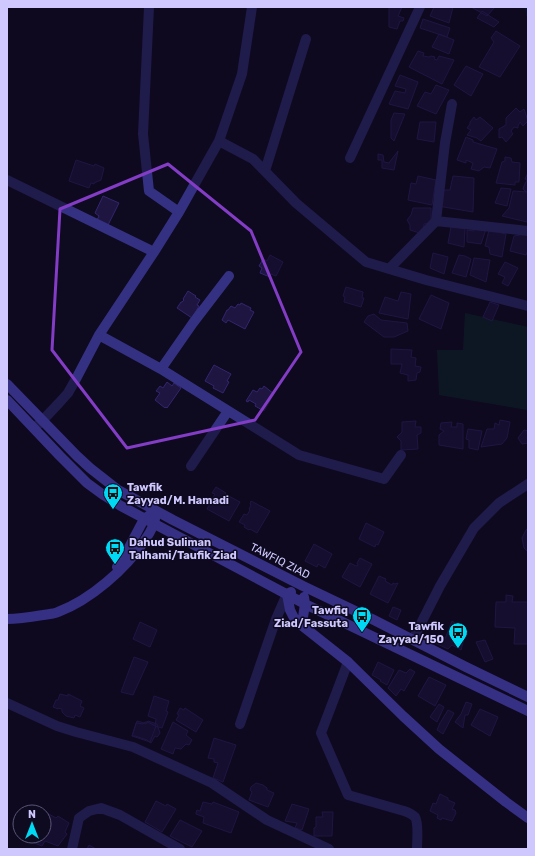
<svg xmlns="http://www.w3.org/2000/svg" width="535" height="856" font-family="Rubik,sans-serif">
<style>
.green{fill:#0d2928}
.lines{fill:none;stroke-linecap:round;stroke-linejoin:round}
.stream{stroke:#05193d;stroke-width:3}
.building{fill:#1e1541;stroke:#34256f}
.street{stroke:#343182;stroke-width:10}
.secondary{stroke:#645fff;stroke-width:10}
.marked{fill:none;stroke:#833cc5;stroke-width:3;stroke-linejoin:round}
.labels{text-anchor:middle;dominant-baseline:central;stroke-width:3;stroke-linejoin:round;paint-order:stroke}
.poi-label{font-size:11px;font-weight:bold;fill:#cec8ff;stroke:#0e0a1f;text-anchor:start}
.street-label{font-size:11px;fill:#cec8ff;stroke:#0e0a1f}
</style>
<rect width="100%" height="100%" fill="#0e0a1f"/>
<path class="green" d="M465,313L528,327V410L439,395L437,350H463Z"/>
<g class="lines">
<path class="stream" d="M526,7L528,16"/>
</g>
<path class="building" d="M389,7H402L398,16L404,18L403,21H400L397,29L389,27Z
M434,7H453L449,23L430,16Z
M471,7H495L487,16Z
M482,11L499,22L494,27L477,18Z
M423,19L450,28L447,37L420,28Z
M496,31L520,46L500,77L479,67L494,42L491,38Z
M439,34L454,40L449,54L432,47Z
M418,51L424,53L423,56L429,57L431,56L435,57L434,59L437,60L439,56L454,60L442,84L409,67Z
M466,66L483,74L471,96L454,85Z
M400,75L418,82L408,109L389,104L395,91L405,93L406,89L395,86Z
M436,85L449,90L436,114L417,106L425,92L431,94Z
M516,108L520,112L524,109L528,121L523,126L520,122L518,126V128L514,127L511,131L513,134L506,142L502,137L499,138V129L506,125V118Z
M394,113L405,114L394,141L391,138V120Z
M474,117L476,120L480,117L493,128L481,141L477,138L467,135L471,130L467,128L470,124V122Z
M420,122H436L434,142L417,139Z
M466,137L473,140V142L497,149L490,168L484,167L479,171L471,169L473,163L466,160V163L457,160Z
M398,151L394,170L382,168V160H378V154L383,155L384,162L389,163Z
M505,157L511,158L512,162L520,163L519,182H515V185L496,183L502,162L505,161Z
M76,160L94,166L95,164L104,168L101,180L94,183V184L91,183L89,188L69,181Z
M528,173V192H526L523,189L524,186L527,180L525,179Z
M418,176L436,180L432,205L408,200L411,183L416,184Z
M453,176L474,178L473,212L438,206L443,190H450Z
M501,188L511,189L507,206L495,203Z
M513,191L528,192V214L527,222L502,216L509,208Z
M103,196L119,203L108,225L97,220L99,216L95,213Z
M413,208H431V223L424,224L423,234L410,230V225L407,220L411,215Z
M451,227L465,228L464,247L448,243Z
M475,227L486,229L481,244L467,242V230L474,231Z
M489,230L506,234L502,257L490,254L489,247L485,246Z
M521,230L528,233V250L526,255L510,251L514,236L520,235Z
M433,253L448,257L444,274L430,268Z
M270,255L283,262L276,276L271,274L270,277L260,273L262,268L259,266L263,259L267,261Z
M459,255L465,256L471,259L466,277L452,273Z
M474,258L490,260L486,282L470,275Z
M505,262L518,268L508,286L502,283L505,277L498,274Z
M346,287L363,292L362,298H364L361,307L344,302L345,297L343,296Z
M188,291L196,296L195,297L200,300L197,305L199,306L192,318L177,308L181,302H182L184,300L183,299Z
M401,292L411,294L408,319L379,313L385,297L398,301Z
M431,295L449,303L441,329L419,319Z
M490,302L499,305L492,321L483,317Z
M241,303L251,308L250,310L254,312L245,329L228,320L226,323L222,320L227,310H228L231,306L235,308L238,304L240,305Z
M374,314L381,320L407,323L408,331L394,337H384L364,322L368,316Z
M391,349L412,350L411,357L416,358L415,366L421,367L420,372L417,373L416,380L408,381V375L400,373L402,364H391Z
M214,365L231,374L227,381L229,382L223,393L213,388L214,386L205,381Z
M167,382L172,386L174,383L181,388L167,408L166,407L165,408L155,400L160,393L156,391L160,386L163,388Z
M264,386L274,394L264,411L255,406L256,404L249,400L248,402L246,401L253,390L257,392L260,388L262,389Z
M500,420L510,422L507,438L502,444L481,447L487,429H494L495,423L499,425Z
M416,421L415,427H421V433L417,435L418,449L401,450V441L397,437L402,432V422Z
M452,422L451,427H457V423L463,424V449L439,445V435L444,431L440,429L441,423Z
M468,429L482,431L478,450L469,448V440L466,439Z
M524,430L528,431V443L522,444L518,438Z
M216,487L226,493L225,494L240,502L229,521L207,509L215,494L212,493Z
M251,501L270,511L257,533L250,529L249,530L244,527L245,525L239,522L244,514L247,515L250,510L249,509L251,505L250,504Z
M366,523L384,532L378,545L376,544L375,547L359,539Z
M528,528V552L524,548L522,538L526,530Z
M314,544L332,554L325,568L318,564L317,567L305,561Z
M360,558L372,564L360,587L342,577L350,563L356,566L358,565L357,563Z
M379,576L386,579L385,581L392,585L393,583L395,584L398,583L388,603L370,594Z
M506,595L513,596L512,602H528V644H514L515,628L495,627L496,602H506Z
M393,607L401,610L397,620L389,616Z
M452,621L466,631L461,650L452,645L448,649L433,642L436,635L445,639Z
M140,622L157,630L150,647L133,639Z
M485,640L493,659L485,662L476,642Z
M134,657L148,662L133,695L121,692Z
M378,662L394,670L387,685L380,681L381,680L372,675Z
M410,669L415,672L404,691L401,689L396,696L388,688L399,670L406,673Z
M429,677L446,685L435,706L418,696Z
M60,694L68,696V694L82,701L80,706L84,708L80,717L75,715L74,718L66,716L62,712V709L58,708V709L53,707L56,700H58Z
M154,696L169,701L166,711L168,712L162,728L155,726L156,719L148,716Z
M466,702L472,704L468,715H465L463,728L455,722L461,714Z
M439,704L444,707L437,722L430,717Z
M180,708L184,710L185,708L203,720L196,732L176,720L179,715L177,714Z
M480,709L498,717L490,736L471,725Z
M448,710L454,713L443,734L437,730L440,723Z
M137,721L144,723L145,722H147L148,721L157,724L160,733L158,736L157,737L155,736L151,743L148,741L147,740L135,736H132Z
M147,722L156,726L150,742L132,736L136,723L143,724L144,723L146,724Z
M173,722L188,731L186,735L192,740L189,745L186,744L181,749L175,748L173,754L161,749Z
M214,738L236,745L223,782L213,778L218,763L214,762V759L208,758Z
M256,783L263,785L267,788V790L274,793L268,807L249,800L252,792L250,790L251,787Z
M440,794L448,798V800L455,803L452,809L455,810L456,813L452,821L442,818L441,820L437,818L438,815L430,811L433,803L436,804Z
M156,801L166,806L167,804L176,809L162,832L145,822Z
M203,802L212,804L213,802L239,812L231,833L203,823L204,817L196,814V813L197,810L200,811Z
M292,804L309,809L302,830L295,828L297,823L285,821Z
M322,812H333L332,836H314V828L316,827V817H323Z
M47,813L56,818L58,816L69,823L65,832L67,834L58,846L45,841L42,846L29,841L32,836H44V818Z
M180,820L202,831L192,847L170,836Z
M89,845L96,849H87Z"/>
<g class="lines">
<path class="street" d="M149,7L143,134L149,191L179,212
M219,141L253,159L296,203L366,262L426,280L528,306
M350,158L420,7
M265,171L306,39
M7,180L154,252
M436,221L528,231
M389,269L436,221L445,143L452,104
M99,335L161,369L299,455L384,479L401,455
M161,369L193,323L229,276
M34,428L42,421L59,403L68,393L77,377L99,335L154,252L179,212L219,141L242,74L252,7
M191,466L228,411
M413,639L440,586L474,528L499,503L528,484
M348,662L321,733L348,795L404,811C407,812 412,814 415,817C419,823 417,841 417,849
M7,703L57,726L76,732L133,747L212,783L267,820L329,849
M240,724L276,619L287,594
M72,849L79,818L89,811L101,808L120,815L180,849"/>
<path class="secondary" d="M7,384L77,456L90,468L118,490L173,520L303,586L372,619L466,667L528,697
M7,400L60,456L87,483L102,494L121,506L305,604L528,711
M117,567L125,555L144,519L150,515
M291,592L287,594L290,610L295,620L348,662L403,716L439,749L506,802L528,818
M7,619C19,619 31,617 43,615C48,614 54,614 58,612C90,600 126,569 145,540C149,534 154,527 155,519
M302,624L305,604L304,597"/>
</g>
<path d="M0 0H535V856H0ZM168,164L251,231L301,352L255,420L127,448L52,350L60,209Z" fill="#0e0a1f" fill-opacity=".55" fill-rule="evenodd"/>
<path class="marked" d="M168,164L251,231L301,352L255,420L127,448L52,350L60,209Z"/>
<defs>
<g id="bus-pin" transform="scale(1)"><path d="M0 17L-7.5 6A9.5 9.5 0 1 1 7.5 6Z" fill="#00d9f3" stroke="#0e0a1f"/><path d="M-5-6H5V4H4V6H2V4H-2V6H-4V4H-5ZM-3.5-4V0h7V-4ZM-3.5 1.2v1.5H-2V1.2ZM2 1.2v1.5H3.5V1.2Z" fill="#111"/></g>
</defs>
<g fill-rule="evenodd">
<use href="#bus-pin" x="113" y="493"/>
<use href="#bus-pin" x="115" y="548"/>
<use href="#bus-pin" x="362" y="616"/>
<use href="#bus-pin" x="458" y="632"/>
</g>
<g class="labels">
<g class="poi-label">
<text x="127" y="487">Tawfik<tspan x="127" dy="13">Zayyad/M. Hamadi</tspan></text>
<text x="129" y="542">Dahud Suliman<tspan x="129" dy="13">Talhami/Taufik Ziad</tspan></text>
<text x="348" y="610" text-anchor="end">Tawfiq<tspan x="348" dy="13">Ziad/Fassuta</tspan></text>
<text x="444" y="626" text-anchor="end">Tawfik<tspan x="444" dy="13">Zayyad/150</tspan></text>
</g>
<g class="street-label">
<text transform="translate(280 561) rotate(27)">TAWFIQ ZIAD</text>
</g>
</g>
<rect width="535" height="856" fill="none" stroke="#cec8ff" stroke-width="16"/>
<g transform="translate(32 824)"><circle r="19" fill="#0e0a1f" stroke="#5b5679"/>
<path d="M0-3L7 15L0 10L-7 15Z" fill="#00d9f3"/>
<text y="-6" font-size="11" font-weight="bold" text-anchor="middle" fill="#cec8ff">N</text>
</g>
</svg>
